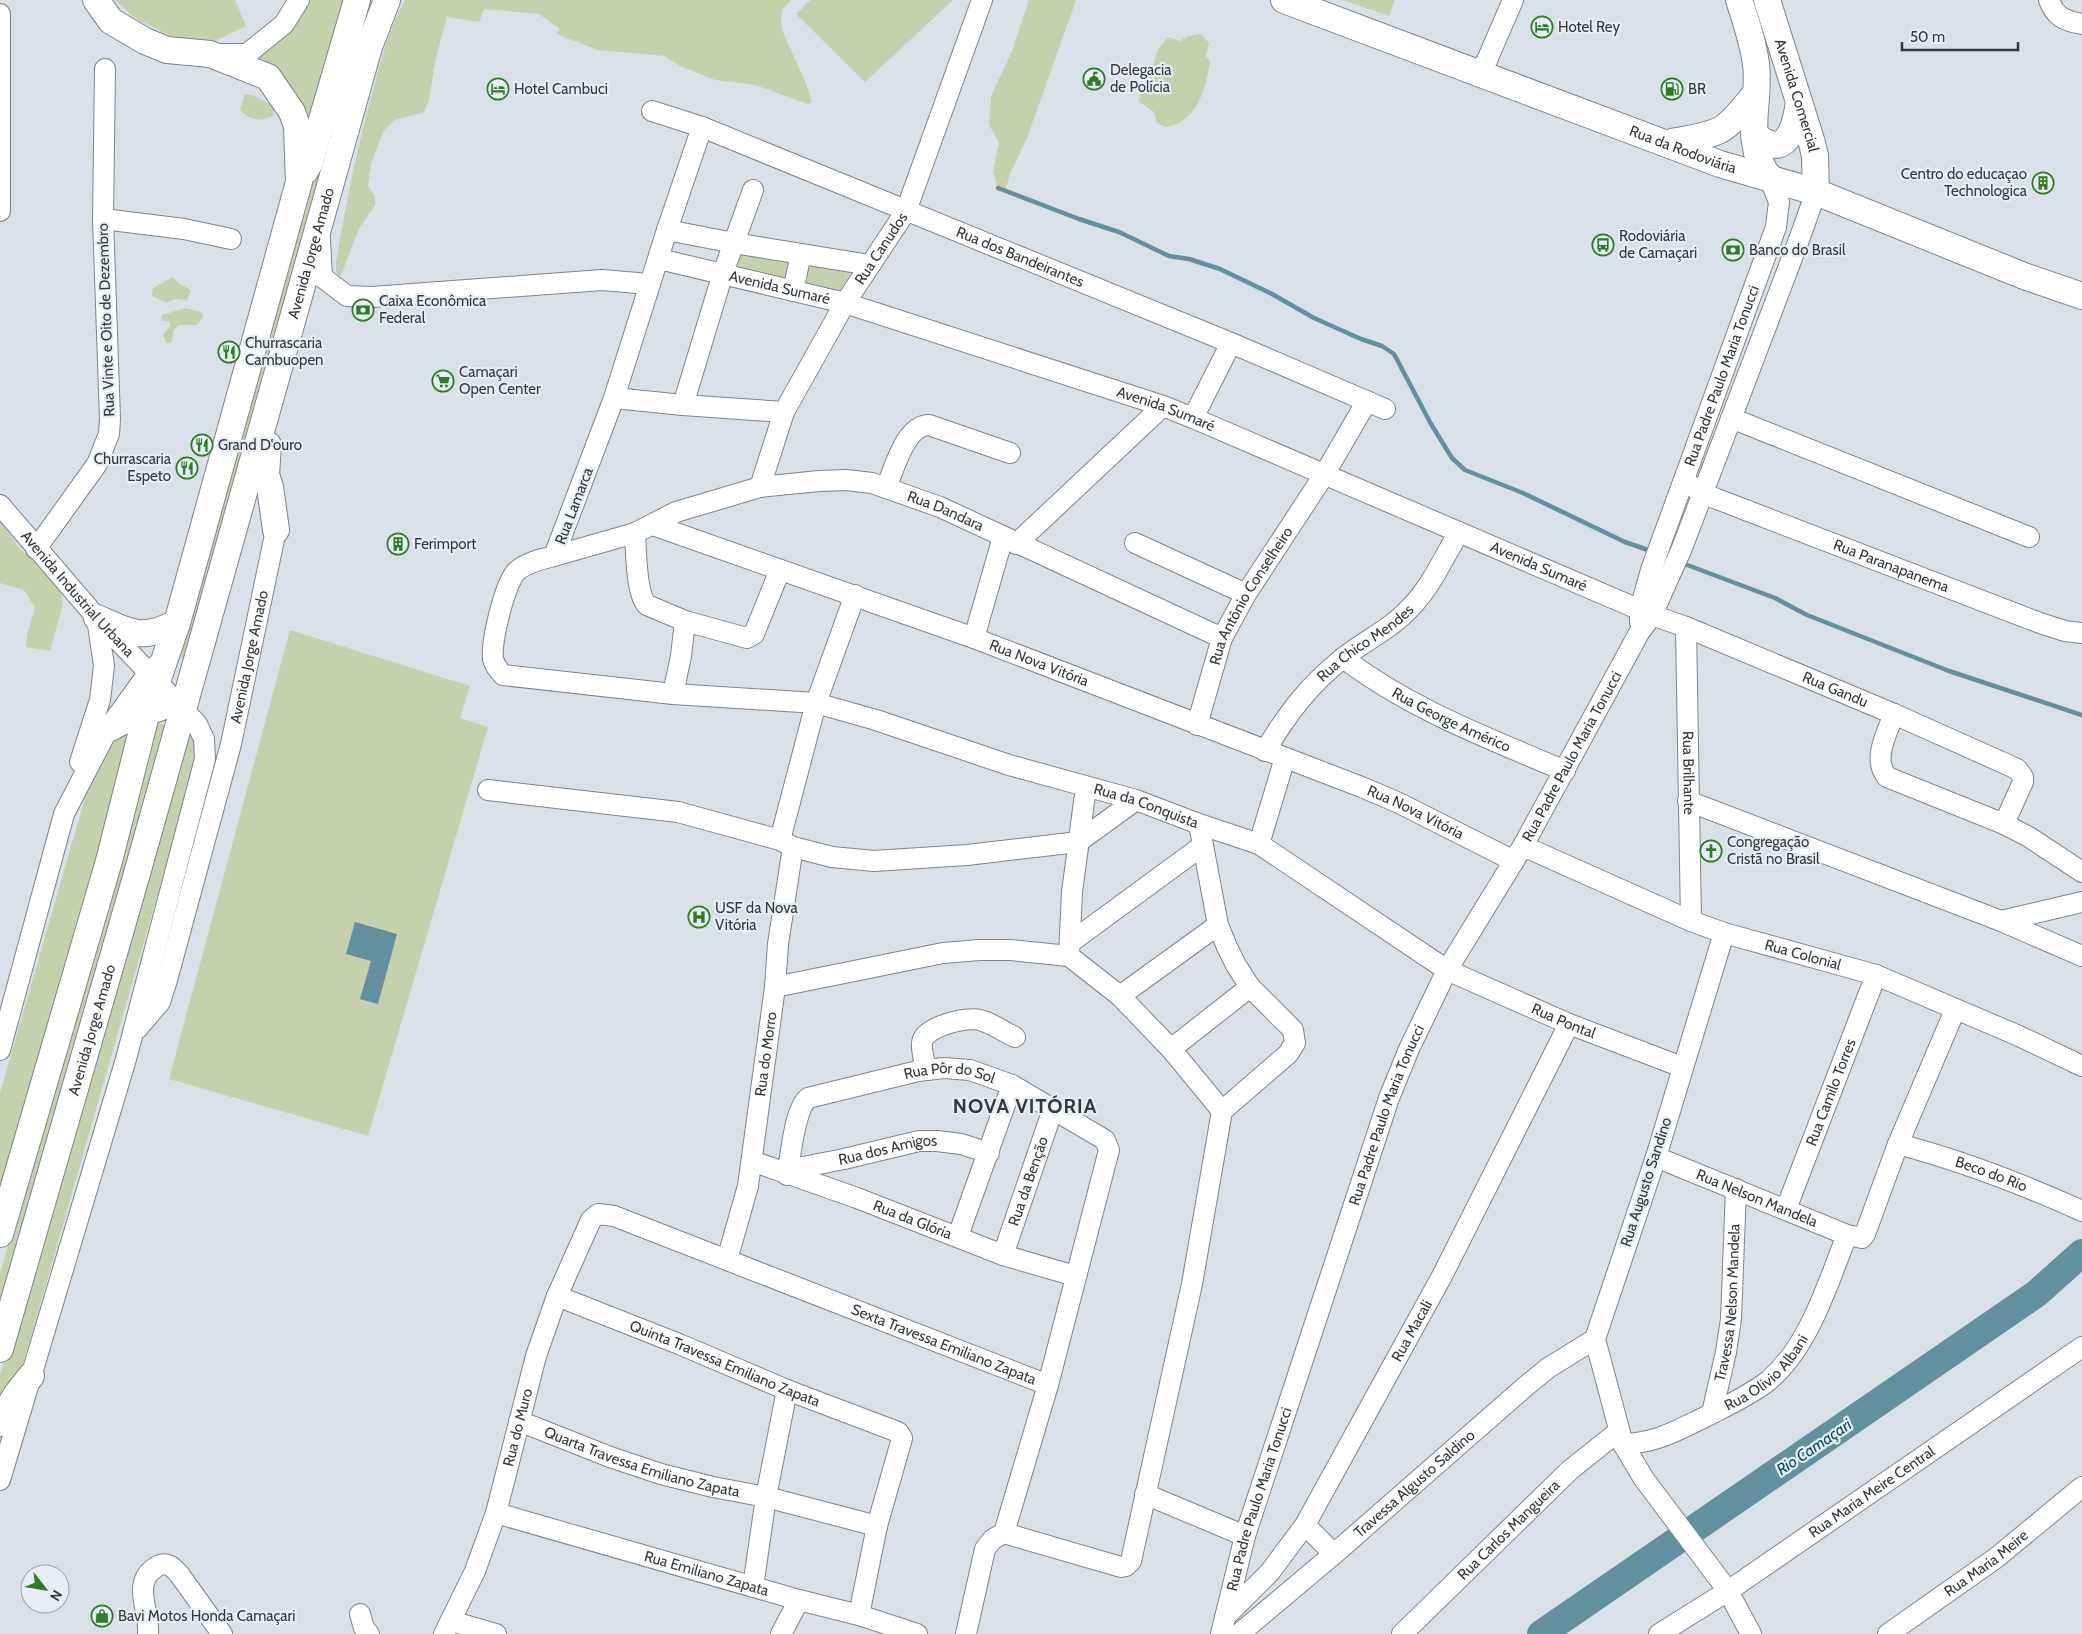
<svg xmlns="http://www.w3.org/2000/svg" width="2082" height="1634" font-family="Cabin,sans-serif">
<style>
.green{fill:#c5d1ad}
.water{fill:#62909e}
.lines{fill:none;stroke-linecap:round;stroke-linejoin:round}
.stream{stroke:#62909e;stroke-width:4.5}
.river{stroke:#62909e;stroke-width:28}
.minor-casing{stroke:#7e858b;stroke-width:22}
.major-casing{stroke:#7e858b;stroke-width:28}
.minor{stroke:#fff;stroke-width:20}
.major{stroke:#fff;stroke-width:26}
.labels{text-anchor:middle;dominant-baseline:central;stroke-width:4.5;stroke-linejoin:round;paint-order:stroke}
.poi-label{font-size:15px;fill:#36393b;stroke:#e6edf4;text-anchor:start}
.street-label{font-size:15px;fill:#36393b;stroke:#e6edf4}
.water-label{font-size:16px;font-style:italic;fill:#054c5c;stroke:#e6edf4}
.district-label{font-size:20px;font-weight:bold;letter-spacing:1px;fill:#36393b;stroke:#e6edf4}
</style>
<rect width="100%" height="100%" fill="#d9e0e7"/>
<path class="green" d="M115,0H235L246,26L211,43L170,36L135,18Z
M308,0H346L306,128L298,95L276,73L249,57Z
M366,0H375L184,658L175,656Z
M405,0H791L782,10L781,24L784,35L805,81L812,102L808,104L755,85L715,80L680,66L664,56L598,50L556,34L560,29L539,14L484,9L479,22L447,17L436,58L429,100L424,112L395,120L384,130L371,164L368,186L375,196V205L359,229L341,275H338L336,271V262C346,204 357,147 373,90C381,60 389,27 405,0Z
M810,0H953L865,82L796,14Z
M1029,0H1076L1027,138L1010,174L1005,191L998,188L993,172L999,142L989,125L991,96L1012,51Z
M1343,0H1395L1389,16Z
M1201,34L1209,43L1206,55L1210,63C1205,90 1197,123 1165,127L1156,122C1156,107 1147,109 1138,101L1148,77L1153,75C1155,55 1154,53 1168,37L1180,41L1188,36Z
M245,94L252,95L274,106V115C262,122 250,121 240,110Z
M737,249L854,272L841,297L730,270Z
M173,277L180,284L191,290L187,301C179,298 174,298 167,303L152,296L153,288Z
M185,308L202,312L203,317L197,325H179L174,330L171,343H166L163,334L170,326V322L161,320L162,315Z
M0,521L20,549L48,572L52,581L60,588L63,604L50,651L26,647L27,635L35,608L24,590L0,583Z
M290,630L470,686L460,718L488,727L368,1136L169,1079Z
M158,723L165,725L0,1313V1274Z
M124,731L133,733L0,1204V1093L89,784L100,759Z
M191,731L194,736L196,760L0,1445V1375L183,734Z"/>
<path class="water" d="M355,922L397,934L378,1004L360,999L371,961L346,954Z"/>
<g class="lines">
<path class="stream" d="M998,188L1079,219L1119,232L1169,256L1189,259L1220,269L1272,294L1314,318L1361,339L1382,346L1394,354L1431,424L1452,458L1465,470L1523,493L1625,542L1651,551
M1682,563L1775,598L1807,615L1949,671L2082,715"/>
<path class="river" d="M1541,1634L2036,1294L2082,1253"/>
<g class="minor-casing">
<g id="minor">
<path d="M2049,0C2055,17 2065,21 2082,24"/>
<path d="M0,14V211"/>
<path d="M219,54H247L284,24L299,0"/>
<path d="M1481,74L1513,0"/>
<path id="s1" d="M652,111L702,127L1231,343L1385,409"/>
<path id="s2" d="M702,127L667,230L614,398L554,556C542,559 528,562 518,570C505,580 491,642 493,659C495,666 498,670 503,675L673,694L816,703L876,720L1009,765L1136,800L1199,824L1259,844L1447,970L1569,1024L1682,1067"/>
<path d="M103,219L184,229L231,239"/>
<path d="M667,230L734,243L870,265"/>
<path d="M320,239L322,277L347,296L372,297L602,280L649,284"/>
<path id="s3" d="M659,259L845,303L1163,406L1193,418L1652,615L1686,627L1894,714L2017,769L2023,777V782L2004,824"/>
<path d="M793,291L801,254"/>
<path d="M614,398L683,405L784,412"/>
<path d="M683,405L723,273L753,190"/>
<path d="M1193,418L1231,343"/>
<path d="M1731,418L2029,537"/>
<path id="s4" d="M1692,486L1703,494L1717,499L2040,623L2065,631L2082,633"/>
<path id="s5" d="M760,487L784,412L845,303L906,211L982,0"/>
<path d="M886,488C894,470 905,425 929,425L1010,453"/>
<path id="s6" d="M0,505L97,618L197,724L204,739L205,759L126,1059L0,1480"/>
<path id="s7" d="M653,525L974,638L1364,788L1399,803L1514,861"/>
<path d="M635,533C636,550 636,594 647,605L685,621L747,638L754,634L756,629L780,570"/>
<path d="M1135,543L1246,594"/>
<path d="M1016,544L1163,406"/>
<path d="M36,549L97,464L109,434L110,419L103,219L105,69"/>
<path id="s8" d="M554,556L635,533L676,512L760,487L819,481L846,480L872,483L940,507L1222,638"/>
<path id="s9" d="M1640,622V609L1651,570L1776,227L1779,202L1769,177"/>
<path id="s10" d="M1686,627L1691,921"/>
<path d="M974,638L1003,537"/>
<path id="s11" d="M1343,658C1412,710 1486,737 1565,771"/>
<path d="M673,694L681,656L685,621"/>
<path d="M1894,714C1887,733 1872,759 1887,777L2004,824L2029,837L2082,872"/>
<path id="s12" d="M1197,725L1222,638L1246,594L1324,475L1367,401"/>
<path id="s13" d="M1265,751C1288,713 1308,686 1343,658C1364,641 1391,629 1410,608C1431,587 1444,557 1459,532"/>
<path d="M80,762L100,700L104,666L97,618"/>
<path d="M1086,787L1072,892L1069,956L1120,996L1171,1049L1222,1111"/>
<path d="M488,790L678,812L780,840L793,847L832,857L874,861L967,855L1078,842L1136,800"/>
<path d="M1688,801L2001,921L2082,956"/>
<path d="M780,840L816,703L855,595"/>
<path d="M1259,844L1285,758"/>
<path id="s14" d="M1523,846L1691,921L1724,933L1876,975L2019,1036L2082,1066"/>
<path d="M2001,921L2082,902"/>
<path d="M1724,933L1656,1157L1595,1339L1623,1444L1644,1479L1728,1591L1751,1634"/>
<path d="M1071,942L1202,846"/>
<path d="M775,987L943,953L979,950H1010L1069,956"/>
<path d="M1120,996L1218,925"/>
<path id="s15" d="M137,1029L160,1002L167,980L231,744L276,530"/>
<path d="M1171,1049L1250,987"/>
<path d="M0,1050L64,814L108,729L149,672L158,664"/>
<path d="M926,1070C925,1062 921,1051 922,1043C923,1027 967,1016 980,1020C992,1023 1004,1032 1015,1037"/>
<path id="s16" d="M1898,1144C1963,1161 2020,1183 2082,1211"/>
<path id="s17" d="M1656,1157L1847,1235L1862,1238L1865,1234L1898,1144L1955,1010"/>
<path id="s18" d="M752,1161L857,1198L1003,1255L1075,1276"/>
<path id="s19" d="M788,1170L844,1159L919,1141H937L961,1144L989,1153"/>
<path id="s20" d="M787,1175C791,1156 794,1110 808,1098L918,1071L944,1068L970,1070L1012,1085L958,1236"/>
<path id="s21" d="M1786,1209L1876,975"/>
<path id="s22" d="M1003,1255L1053,1109"/>
<path id="s23" d="M727,1260L748,1186L775,987L778,944L793,847"/>
<path id="s24" d="M557,1296L679,1344L787,1390L898,1432L902,1438L901,1442L877,1526L859,1615"/>
<path id="s25" d="M1712,1413L1726,1352L1731,1319L1736,1189"/>
<path id="s26" d="M519,1421L610,1457L661,1474L713,1487L766,1497L877,1526"/>
<path id="s27" d="M1623,1444C1656,1443 1676,1431 1705,1417C1726,1406 1749,1396 1768,1381C1809,1347 1828,1283 1847,1235"/>
<path d="M1145,1494L1245,1536"/>
<path id="s28" d="M496,1513L799,1600L859,1615L917,1634"/>
<path d="M1305,1525L1334,1554"/>
<path d="M1004,1533L1121,1567L1126,1566L1131,1561L1192,1284L1222,1111L1288,1054L1295,1043L1293,1030L1250,987L1236,965L1227,947L1218,925L1199,824"/>
<path d="M753,1587L766,1497L787,1390"/>
<path d="M360,1614L364,1628L369,1634"/>
<path id="s29" d="M1225,1617L1270,1572L1305,1525L1442,1276L1569,1024"/>
<path d="M451,1621L496,1634"/>
<path d="M148,1634C150,1610 131,1583 156,1567C166,1561 172,1566 179,1574L222,1634"/>
<path id="s30" d="M444,1634L475,1571L496,1513L536,1356L557,1296L591,1220L598,1214L614,1216L1048,1385"/>
<path d="M781,1634L799,1600"/>
<path d="M966,1634L985,1549L993,1539L1004,1533L1048,1385L1109,1150L1105,1140L1012,1085"/>
<path id="s31" d="M1221,1634L1245,1536L1389,1098L1409,1049L1447,970L1523,846L1639,633L1652,615L1682,548L1800,237L1816,192"/>
<path id="s32" d="M1239,1634L1334,1554L1526,1386L1548,1368L1595,1339"/>
<path id="s33" d="M1402,1634L1570,1470L1619,1431"/>
<path id="s34" d="M1659,1634L1728,1591L2082,1347"/>
<path id="s35" d="M1888,1634L1996,1558L2082,1487"/>
</g>
</g>
<g class="major-casing">
<g id="major">
<path id="s36" d="M1284,0L1720,164L1816,192L2024,276L2082,296"/>
<path d="M1739,0C1746,21 1753,42 1756,64C1761,103 1742,142 1769,177"/>
<path id="s37" d="M1767,0L1812,143L1815,156L1816,192"/>
<path d="M1754,134C1785,162 1795,130 1799,102"/>
<path d="M1667,143C1684,139 1704,138 1720,130C1734,122 1745,106 1755,94"/>
<path d="M305,171L309,164L357,0"/>
<path d="M268,445L266,475L270,487L276,530"/>
<path d="M97,618C132,633 140,641 177,623"/>
<path d="M108,729L135,715L159,708"/>
<path d="M0,1234L109,861L147,711L177,623L299,182L297,126L292,112L268,77L210,54L167,50L145,41L111,21L96,0"/>
<path id="s38" d="M0,1349L136,877L369,47L387,0"/>
<path d="M0,1423L16,1395L31,1376"/>
</g>
</g>
<use href="#minor" class="minor"/>
<use href="#major" class="major"/>
</g>
<defs>
<g id="hotel-ring" transform="scale(1.125)"><circle r="9.5" fill="#e6edf4" stroke="#2e7d26" stroke-width="1.5"/><path d="M-6-4.5h1.5V1H6V5H4.5V3h-9V5H-6ZM-4 0a1.8 1.8 0 1 1 3.6 0ZM.5 0V-2.5h3Q6-2.5 6 0Z" fill="#2e7d26"/></g>
<g id="civic-ring" transform="scale(1.125)"><circle r="9.5" fill="#e6edf4" stroke="#2e7d26" stroke-width="1.5"/><path d="M-.6-6.5H3V-4.5H.6V-3L4-1V1h2V6H-6V1h2V-1L-.6-3ZM-1.2 2.5V6h2.4V2.5Z" fill="#2e7d26"/></g>
<g id="fuel-ring" transform="scale(1.125)"><circle r="9.5" fill="#e6edf4" stroke="#2e7d26" stroke-width="1.5"/><path d="M-5.5-6h7V0h2V4h1.3V-2.5L3-4.5l.8-.8L6-3V5H2.5V1h-1V6h-7ZM-4.2-4.7v3.2H.2V-4.7Z" fill="#2e7d26"/></g>
<g id="building-ring" transform="scale(1.125)"><circle r="9.5" fill="#e6edf4" stroke="#2e7d26" stroke-width="1.5"/><path d="M-4-6H4V6H1V3H-1V6H-4ZM-2.5-4.3h1.7v1.8h-1.7ZM.8-4.3h1.7v1.8H.8ZM-2.5-1h1.7V.8h-1.7ZM.8-1h1.7V.8H.8Z" fill="#2e7d26"/></g>
<g id="bus-ring" transform="scale(1.125)"><circle r="9.5" fill="#e6edf4" stroke="#2e7d26" stroke-width="1.5"/><path d="M-5-6H5V4H4V6H2V4H-2V6H-4V4H-5ZM-3.5-4V0h7V-4ZM-3.5 1.2v1.5H-2V1.2ZM2 1.2v1.5H3.5V1.2Z" fill="#2e7d26"/></g>
<g id="bank-ring" transform="scale(1.125)"><circle r="9.5" fill="#e6edf4" stroke="#2e7d26" stroke-width="1.5"/><path d="M-6-4H6V4H-6ZM0-2.3a2.3 2.3 0 1 0 0 4.6a2.3 2.3 0 1 0 0-4.6Z" fill="#2e7d26"/></g>
<g id="restaurant-ring" transform="scale(1.125)"><circle r="9.5" fill="#e6edf4" stroke="#2e7d26" stroke-width="1.5"/><path d="M-5-6h1v4h1v-4h1v4h1v-4h1v5L-1.5 .5V6h-2V.5L-5-1ZM5-6V6H3V1.5H1.5Q1.5-4 5-6Z" fill="#2e7d26"/></g>
<g id="supermarket-ring" transform="scale(1.125)"><circle r="9.5" fill="#e6edf4" stroke="#2e7d26" stroke-width="1.5"/><path d="M-6-5.5h2.5l.6 2H6L4.5 2H-2.5L-4.4-4H-6ZM-1.5 3.2a1.3 1.3 0 1 0 .1 0ZM3 3.2a1.3 1.3 0 1 0 .1 0Z" fill="#2e7d26"/></g>
<g id="church-ring" transform="scale(1.125)"><circle r="9.5" fill="#e6edf4" stroke="#2e7d26" stroke-width="1.5"/><path d="M-1.2-6h2.4v3.5h3.3v2.4h-3.3V6h-2.4V-.1h-3.3v-2.4h3.3Z" fill="#2e7d26"/></g>
<g id="hospital-ring" transform="scale(1.125)"><circle r="9.5" fill="#e6edf4" stroke="#2e7d26" stroke-width="1.5"/><path d="M-5-5h3v3.5h4V-5h3V5h-3V1.5h-4V5h-3Z" fill="#2e7d26"/></g>
<g id="shop-ring" transform="scale(1.125)"><circle r="9.5" fill="#e6edf4" stroke="#2e7d26" stroke-width="1.5"/><path d="M-5-2.5h2.3a2.7 3.5 0 0 1 5.4 0H5L5.5 6h-11ZM-1.5-2.5h3a1.5 2.3 0 0 0-3 0Z" fill="#2e7d26"/></g>
</defs>
<g fill-rule="evenodd">
<use href="#hotel-ring" x="1542" y="27"/>
<use href="#civic-ring" x="1094" y="79"/>
<use href="#hotel-ring" x="498" y="89"/>
<use href="#fuel-ring" x="1672" y="89"/>
<use href="#building-ring" x="2043" y="183"/>
<use href="#bus-ring" x="1603" y="245"/>
<use href="#bank-ring" x="1733" y="250"/>
<use href="#bank-ring" x="363" y="310"/>
<use href="#restaurant-ring" x="229" y="352"/>
<use href="#supermarket-ring" x="443" y="381"/>
<use href="#restaurant-ring" x="202" y="445"/>
<use href="#restaurant-ring" x="187" y="468"/>
<use href="#building-ring" x="398" y="544"/>
<use href="#church-ring" x="1711" y="851"/>
<use href="#hospital-ring" x="699" y="917"/>
<use href="#shop-ring" x="102" y="1616"/>
</g>
<g class="labels">
<g class="poi-label">
<text x="1558" y="27">Hotel Rey</text>
<text x="1110" y="70">Delegacia<tspan x="1110" dy="17">de Polícia</tspan></text>
<text x="514" y="89">Hotel Cambuci</text>
<text x="1688" y="89">BR</text>
<text x="2027" y="174" text-anchor="end">Centro do educaçao<tspan x="2027" dy="17">Technologica</tspan></text>
<text x="1619" y="236">Rodoviária<tspan x="1619" dy="17">de Camaçari</tspan></text>
<text x="1749" y="250">Banco do Brasil</text>
<text x="379" y="301">Caixa Econômica<tspan x="379" dy="17">Federal</tspan></text>
<text x="245" y="343">Churrascaria<tspan x="245" dy="17">Cambuopen</tspan></text>
<text x="459" y="372">Camaçari<tspan x="459" dy="17">Open Center</tspan></text>
<text x="218" y="445">Grand D'ouro</text>
<text x="171" y="459" text-anchor="end">Churrascaria<tspan x="171" dy="17">Espeto</tspan></text>
<text x="414" y="544">Ferimport</text>
<text x="1727" y="842">Congregação<tspan x="1727" dy="17">Cristã no Brasil</tspan></text>
<text x="715" y="908">USF da Nova<tspan x="715" dy="17">Vitória</tspan></text>
<text x="118" y="1616">Bavi Motos Honda Camaçari</text>
</g>
<g class="street-label">
<text stroke="none"><textPath href="#s37" startOffset="100">Avenida Comercial</textPath></text>
<text stroke="none"><textPath href="#s36" startOffset="426">Rua da Rodoviária</textPath></text>
<text stroke="none"><textPath href="#s5" startOffset="269">Rua Canudos</textPath></text>
<text stroke="none"><textPath href="#s38" startOffset="1139">Avenida Jorge Amado</textPath></text>
<text stroke="none"><textPath href="#s1" startOffset="396">Rua dos Bandeirantes</textPath></text>
<text stroke="none"><textPath href="#s3" startOffset="124">Avenida Sumaré</textPath></text>
<text transform="translate(106 320) rotate(-92)">Rua Vinte e Oito de Dezembro</text>
<text stroke="none"><textPath href="#s9" startOffset="260">Rua Padre Paulo Maria Tonucci</textPath></text>
<text stroke="none"><textPath href="#s3" startOffset="529">Avenida Sumaré</textPath></text>
<text transform="translate(574 506) rotate(-69)">Rua Lamarca</text>
<text stroke="none"><textPath href="#s8" startOffset="409">Rua Dandara</textPath></text>
<text stroke="none"><textPath href="#s3" startOffset="934">Avenida Sumaré</textPath></text>
<text stroke="none"><textPath href="#s4" startOffset="215">Rua Paranapanema</textPath></text>
<text stroke="none"><textPath href="#s6" startOffset="118">Avenida Industrial Urbana</textPath></text>
<text stroke="none"><textPath href="#s12" startOffset="141">Rua Antônio Conselheiro</textPath></text>
<text stroke="none"><textPath href="#s13" startOffset="149">Rua Chico Mendes</textPath></text>
<text stroke="none"><textPath href="#s15" startOffset="392">Avenida Jorge Amado</textPath></text>
<text stroke="none"><textPath href="#s7" startOffset="410">Rua Nova Vitória</textPath></text>
<text stroke="none"><textPath href="#s3" startOffset="1255">Rua Gandu</textPath></text>
<text stroke="none"><textPath href="#s11" startOffset="125">Rua George Américo</textPath></text>
<text stroke="none"><textPath href="#s31" startOffset="950">Rua Padre Paulo Maria Tonucci</textPath></text>
<text stroke="none"><textPath href="#s10" startOffset="146">Rua Brilhante</textPath></text>
<text stroke="none"><textPath href="#s2" startOffset="1266">Rua da Conquista</textPath></text>
<text stroke="none"><textPath href="#s7" startOffset="815">Rua Nova Vitória</textPath></text>
<text stroke="none"><textPath href="#s14" startOffset="301">Rua Colonial</textPath></text>
<text stroke="none"><textPath href="#s2" startOffset="1739">Rua Pontal</textPath></text>
<text stroke="none"><textPath href="#s38" startOffset="332">Avenida Jorge Amado</textPath></text>
<text stroke="none"><textPath href="#s23" startOffset="210">Rua do Morro</textPath></text>
<text stroke="none"><textPath href="#s20" startOffset="226">Rua Pôr do Sol</textPath></text>
<text stroke="none"><textPath href="#s21" startOffset="125">Rua Camilo Torres</textPath></text>
<text stroke="none"><textPath href="#s31" startOffset="545">Rua Padre Paulo Maria Tonucci</textPath></text>
<text stroke="none"><textPath href="#s19" startOffset="102">Rua dos Amigos</textPath></text>
<text stroke="none"><textPath href="#s16" startOffset="98">Beco do Rio</textPath></text>
<text stroke="none"><textPath href="#s22" startOffset="78">Rua da Benção</textPath></text>
<text transform="translate(1646 1182) rotate(-72)">Rua Augusto Sandino</text>
<text stroke="none"><textPath href="#s17" startOffset="109">Rua Nelson Mandela</textPath></text>
<text stroke="none"><textPath href="#s18" startOffset="171">Rua da Glória</textPath></text>
<text stroke="none"><textPath href="#s25" startOffset="112">Travessa Nelson Mandela</textPath></text>
<text stroke="none"><textPath href="#s29" startOffset="344">Rua Macali</textPath></text>
<text stroke="none"><textPath href="#s30" startOffset="820">Sexta Travessa Emiliano Zapata</textPath></text>
<text stroke="none"><textPath href="#s24" startOffset="181">Quinta Travessa Emiliano Zapata</textPath></text>
<text stroke="none"><textPath href="#s27" startOffset="164">Rua Olivio Albani</textPath></text>
<text stroke="none"><textPath href="#s30" startOffset="220">Rua do Muro</textPath></text>
<text stroke="none"><textPath href="#s26" startOffset="130">Quarta Travessa Emiliano Zapata</textPath></text>
<text stroke="none"><textPath href="#s32" startOffset="231">Travessa Algusto Saldino</textPath></text>
<text stroke="none"><textPath href="#s34" startOffset="256">Rua Maria Meire Central</textPath></text>
<text stroke="none"><textPath href="#s31" startOffset="140">Rua Padre Paulo Maria Tonucci</textPath></text>
<text stroke="none"><textPath href="#s33" startOffset="149">Rua Carlos Mangueira</textPath></text>
<text stroke="none"><textPath href="#s35" startOffset="121">Rua Maria Meire</textPath></text>
<text stroke="none"><textPath href="#s28" startOffset="219">Rua Emiliano Zapata</textPath></text>
</g>
<g class="water-label">
<text transform="translate(1814 1447) rotate(-34)">Rio Camaçari</text>
</g>
<g class="district-label">
<text x="1025" y="1106">NOVA VITÓRIA</text>
</g>
</g>
<g transform="translate(45 1589) rotate(121)"><circle r="24" fill="#e6edf4" stroke="#a0a5aa"/>
<path d="M0-4L9 19L0 12L-9 19Z" fill="#2e7d26"/>
<text y="-8" font-size="14" font-weight="bold" text-anchor="middle" fill="#36393b">N</text>
</g>
<path d="M1902 42v8h116v-8" fill="none" stroke="#36393b" stroke-width="2.5"/>
<text x="1910" y="42" font-size="15" fill="#36393b" stroke="#e6edf4" stroke-width="4" paint-order="stroke">50 m</text>
</svg>
